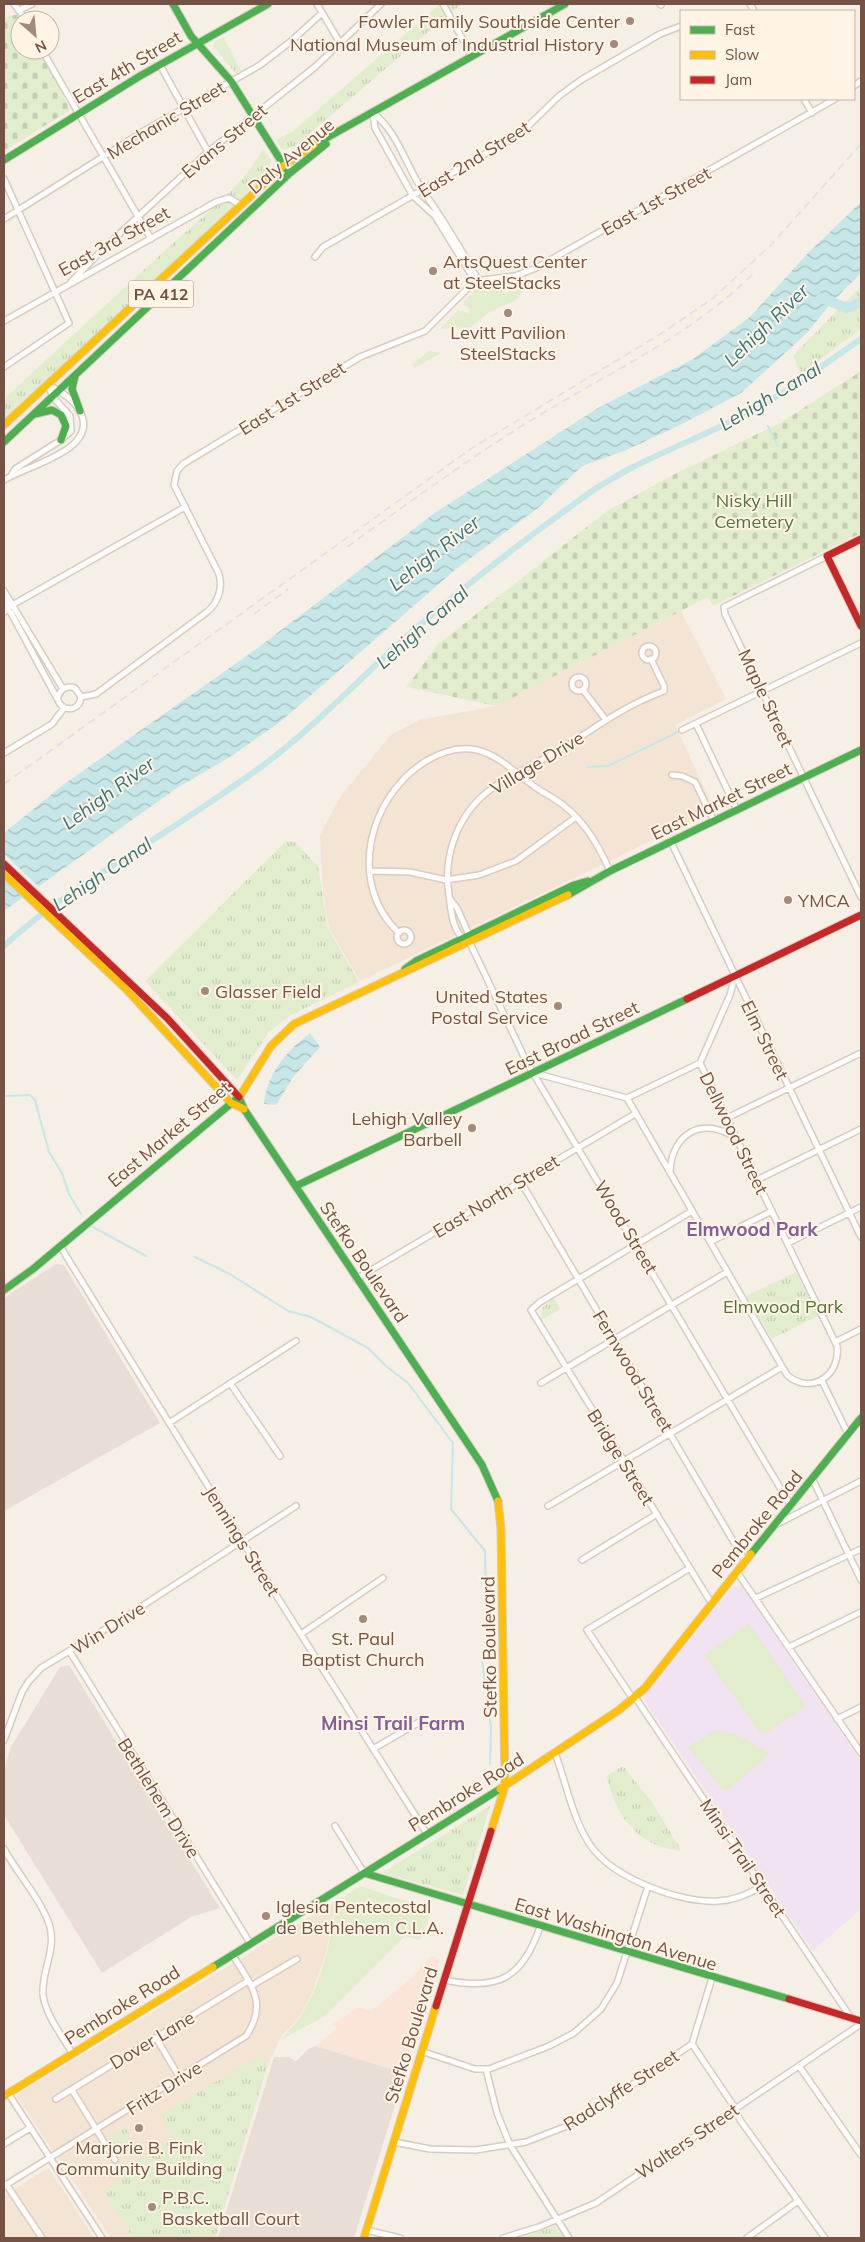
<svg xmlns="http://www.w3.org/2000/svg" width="865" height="2242" font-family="Mulish,sans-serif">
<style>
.residential{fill:#f3e4d4}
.commercial{fill:#fbe5d9}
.industrial{fill:#e9ded6}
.education{fill:#f1e3f1}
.grass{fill:#e2edce}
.cemetery{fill:url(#cemetery-stones)}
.park{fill:url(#park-tufts)}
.water{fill:url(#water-waves)}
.pier{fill:#f6efe5}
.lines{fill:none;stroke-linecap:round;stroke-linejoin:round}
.stream{stroke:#c6e6e7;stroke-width:2}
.canal{stroke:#c6e6e7;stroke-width:6}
.river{stroke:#c6e6e7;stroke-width:10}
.street-casing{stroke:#d7ccc3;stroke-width:8}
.fast-casing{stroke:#d7cbc1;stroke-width:9}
.slow-casing{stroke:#d7cbc1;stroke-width:9}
.jam-casing{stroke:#d7cbc1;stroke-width:9}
.street{stroke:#fefdfb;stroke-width:5}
.fast{stroke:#4caf50;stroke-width:7}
.slow{stroke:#ffc107;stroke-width:7}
.jam{stroke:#c62828;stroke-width:7}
.rail{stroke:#e3e0e2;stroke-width:2;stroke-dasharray:8 5;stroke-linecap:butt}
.poi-dot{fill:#a28a7c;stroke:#fff4e5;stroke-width:2}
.labels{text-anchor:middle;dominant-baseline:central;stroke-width:4;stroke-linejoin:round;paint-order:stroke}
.shield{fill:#fff4e5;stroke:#9e8374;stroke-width:1}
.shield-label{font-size:16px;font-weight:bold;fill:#755344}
.poi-label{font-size:18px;fill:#755344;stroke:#fff4e5;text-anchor:start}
.street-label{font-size:18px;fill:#755344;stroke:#fff4e5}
.park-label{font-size:18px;fill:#4e7639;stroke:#fff4e5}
.water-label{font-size:19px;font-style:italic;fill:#37747c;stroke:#fff4e5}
.neighbourhood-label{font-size:19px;font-weight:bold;fill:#835f99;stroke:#fff4e5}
</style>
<defs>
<pattern id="cemetery-stones" width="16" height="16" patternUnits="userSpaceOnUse" patternTransform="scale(1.25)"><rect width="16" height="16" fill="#e2edce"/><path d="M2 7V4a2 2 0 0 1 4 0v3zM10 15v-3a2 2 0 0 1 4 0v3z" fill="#c5cdb2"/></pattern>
<pattern id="park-tufts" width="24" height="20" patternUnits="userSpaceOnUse" patternTransform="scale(1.25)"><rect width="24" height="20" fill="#e2edce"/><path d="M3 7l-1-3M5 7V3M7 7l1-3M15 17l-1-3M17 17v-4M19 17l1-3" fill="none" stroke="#c5cdb2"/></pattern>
<pattern id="water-waves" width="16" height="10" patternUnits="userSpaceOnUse" patternTransform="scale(1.25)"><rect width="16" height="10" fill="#c6e6e7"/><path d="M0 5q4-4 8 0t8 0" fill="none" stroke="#a5bdbd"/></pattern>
</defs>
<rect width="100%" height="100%" fill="#f6efe5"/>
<path class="residential" d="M681,611L726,699L675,725L715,810L360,981L329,928L323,891L320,835L340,797L391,735L419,720L497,706Z
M336,1901L326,1952L310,1998L301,2014L280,2039L267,2067L215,2238H111L16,2095Z
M46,2169L50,2170L94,2238H4V2196Z"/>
<path class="commercial" d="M431,1956L440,1959L405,2073L315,2046L337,2029L333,2024L359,2007L371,2011L413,1977Z"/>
<path class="industrial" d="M56,1264L64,1265L160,1423L4,1511V1298Z
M69,1665L220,1908L191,1917L102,1973L4,1815V1770L11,1747L60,1667Z
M315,2046L405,2073L354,2238H218L274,2057H289L296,2061L307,2050Z"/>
<path class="education" d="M740,1586L744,1589L861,1762V1909L813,1951L645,1701L647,1692L732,1587Z"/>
<path class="grass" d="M531,282L515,301L491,311L471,327L440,329L458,310L468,313L471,309L463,304L478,286L504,283L502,292L508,293L509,283Z
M429,351L441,353L415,368L412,365Z
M749,1623L806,1707L762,1735L704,1655Z
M716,1730L738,1735L770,1754L728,1790H723L687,1747Z
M361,1886L432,1910L420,1940L405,1936L325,2016L281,2040C288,2031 297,2022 303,2012C324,1979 330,1938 338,1900Z"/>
<path class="cemetery" d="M18,14L22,20H20V50H41L70,110L4,151V18Z
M861,371V533L713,606L708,597L497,706L407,687L437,645L607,511L677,473L782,422Z"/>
<path class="park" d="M440,4H461L294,147L282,150L276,140L292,132Z
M223,37L242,72L237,75L213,46L215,41Z
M263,149L271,160L268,173L25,403L4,420V399C59,348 114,297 169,247C204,214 238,192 263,149Z
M861,286V329L801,374L793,356Z
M286,841L295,842L318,866L328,929L359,982L289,1016L269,1032L237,1080L145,981Z
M796,1272L818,1316L772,1339L746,1296Z
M554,1298L560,1309L541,1320L542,1308Z
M623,1766L651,1801L680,1848V1851C637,1846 617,1817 607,1778L608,1775Z
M490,1806L463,1895L382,1873Z
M261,2055L267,2067L215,2238H133L103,2191L122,2180L118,2173L174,2139L160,2115Z
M125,2127L133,2140L115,2151L107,2138Z
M555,2226L564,2238H520Z"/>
<path class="water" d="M861,202V273L832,302L805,335L741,393L678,426L624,451L582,466L538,508L456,569L280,722L233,755L177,788L4,911V833L63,785L255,650L436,512L598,408L693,359L750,317L809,252Z
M310,1033L320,1047L294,1076L276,1105L264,1104C267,1073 287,1051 310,1033Z"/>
<path class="pier" d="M4,854L40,888L24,898L4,879Z"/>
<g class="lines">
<path class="stream" d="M759,407L763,415
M768,426L778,446
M588,767L608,766L682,730
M4,1096L30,1095L35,1100L49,1152L62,1173L69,1194L81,1214
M93,1227L146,1256
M195,1257L228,1273L288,1311L311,1317L368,1348L386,1366L408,1383L453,1443L451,1509L485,1551L487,1645L482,1660L491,1727L490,1764"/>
<path class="canal" d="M4,946C51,902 105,871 159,836C189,817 218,797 247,777C306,736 354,684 406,637C462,588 521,542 581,499C630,462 691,443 746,414C787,393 823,365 861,339"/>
<path class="river" d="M821,298L847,308L861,302"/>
<g class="street-casing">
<path id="street" d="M14,4L26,20
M317,4L340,43
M443,4L472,56
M660,4L661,5
M750,4L754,11
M20,10L32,4
M42,50L151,239
M160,65L208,152
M854,86L861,81
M804,99L812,113
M373,113L375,128L413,196L435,216L475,281
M373,113C398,132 406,166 423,191C443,219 461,249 478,280
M4,179L69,323L4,367
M4,219L144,131L260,65L290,42L322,13
M315,257L323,247L520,134L559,96L581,80L660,34L681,26
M71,282L102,250L208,152L315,67L381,4
M4,321L216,202L229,198L239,204
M11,476L15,469L61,440L71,431L70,416L53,397L48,385
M4,480C26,466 95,451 82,416C77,402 61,391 48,385
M827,556L724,607L725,614L861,897
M4,591L63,689
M4,600L60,704C69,713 80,708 81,697L75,688C67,685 60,689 58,697
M4,612L14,604L185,507
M642 653a7 7 0 1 1 14 0a7 7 0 1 1-14 0Z
M572 684a7 7 0 1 1 14 0a7 7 0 1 1-14 0Z
M583,690L606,720
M81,697L96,694L207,612C218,603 223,588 219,574L174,485L177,471L183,464L360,357L425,331L475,281L515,276L536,268L835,99
M696,724L737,810
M682,730L861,643
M4,753L52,724L64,708
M672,775L682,776L695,782L714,821
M671,842L861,1237
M370,871L410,872L446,880L479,875L516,861L576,817
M450,899L457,908L470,937
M397 937a7 7 0 1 1 14 0a7 7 0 1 1-14 0Z
M399,933C346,883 369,796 426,761C441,752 459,746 477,750C499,755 516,774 534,786C540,791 547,794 553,798C581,815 597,842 610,871
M465,940C452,931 451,910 449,895C443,858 456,818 486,793C509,774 539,763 565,747C597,726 628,704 664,691V686L651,659
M470,943L527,1063L791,1506
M534,1073L627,1098L787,1375C811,1396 841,1375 837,1346L700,1063L730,995L735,976
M627,1098L700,1063
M727,1118L861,1053
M670,1172C672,1133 702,1116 736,1138
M757,1180L861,1129
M521,1182L745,1561
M692,1211L540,1302L531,1310L712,1604
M710,1242L772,1211
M788,1243L861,1207
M60,1246L242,1541L427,1834
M356,1279L635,1114
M835,1342L861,1329
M822,1381L848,1434
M230,1383L280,1456
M541,1383L727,1272
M169,1423L296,1341
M813,1480L861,1580
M548,1506L782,1367
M777,1524L861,1481
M582,1560L657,1514
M737,1572L861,1753
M756,1598L861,1549
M301,1634L383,1578
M789,1647L861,1612
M70,1652L250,1943
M635,1697L851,2018
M633,1699L587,1630L690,1568
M837,1719L861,1707
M4,1740L22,1692L29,1681L41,1668L119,1621L296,1506
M373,1749L421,1721
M555,1753C566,1782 573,1821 591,1846C613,1878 681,1904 719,1901C735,1900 749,1894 762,1886
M335,1826L364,1873
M4,1849C17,1873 43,1902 50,1927C56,1951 41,1972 43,1995C46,2016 62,2035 72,2053
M444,1980C498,1991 522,1979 540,1927
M251,1986L297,1959
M156,2038L180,2078
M692,2044L735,2108L740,2120L825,2238
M421,2051L475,2069H489L549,2046L574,2033L601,2009L617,1983L648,1886
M799,2066L861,2155
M486,2069L497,2113L510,2145L569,2238
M72,2090L115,2160
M8,2093L102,2238
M56,2099L248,1981
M394,2142L430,2149L476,2150L526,2142L567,2126L589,2114L692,2044L712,1978
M4,2144L30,2128
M6,2184L42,2238
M4,2186L246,2036C269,2002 250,1984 232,1954
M366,2230L400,2238
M503,2238L539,2227L596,2203L861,2024
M747,2238L798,2201"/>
</g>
<g class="fast-casing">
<path id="fast" d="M173,4L191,36L231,81L286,169
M314,145L565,4
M4,160L140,76L268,4
M75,376L72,389L80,411
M35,414L52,410L61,415L66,426L61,440
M4,442L290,173L326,144
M568,895L610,871L861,750
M405,969L416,961L574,885L588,881
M239,1097L244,1109L482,1465L498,1501
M296,1186L687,999
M4,1290L33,1269L240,1096
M751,1554L861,1418
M364,1873L789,1999
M213,1967L500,1789"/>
</g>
<g class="slow-casing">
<path id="slow" d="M4,425L283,166L314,145
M4,874L126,989L231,1103L244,1109
M240,1096L271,1046L294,1024L568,895
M500,1789L619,1710L645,1688L751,1554
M491,1831L505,1786L501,1529L498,1501
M4,2096L213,1967
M364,2238L436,2006"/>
</g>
<g class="jam-casing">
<path id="jam" d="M861,539L827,556L861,626
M4,864L167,1018L239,1097
M687,999L861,915
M789,1999L861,2021
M436,2006L491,1831"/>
</g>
<use href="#street" class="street"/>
<use href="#fast" class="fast"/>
<use href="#slow" class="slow"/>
<use href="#jam" class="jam"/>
<path class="rail" d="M347,547C410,502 472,456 538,416C612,371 692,335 755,272
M254,614L288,589
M4,784L472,448L659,335L712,299L771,245L861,144"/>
</g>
<g class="poi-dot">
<circle cx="630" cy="21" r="5"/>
<circle cx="614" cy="44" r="5"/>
<circle cx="433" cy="271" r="5"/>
<circle cx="508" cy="313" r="5"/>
<circle cx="788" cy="900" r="5"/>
<circle cx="205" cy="991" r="5"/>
<circle cx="558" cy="1006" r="5"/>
<circle cx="472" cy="1128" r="5"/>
<circle cx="363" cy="1619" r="5"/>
<circle cx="266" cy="1916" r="5"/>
<circle cx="139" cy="2128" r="5"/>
<circle cx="152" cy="2207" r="5"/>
</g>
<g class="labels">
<rect class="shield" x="128.5" y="280.5" width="65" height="27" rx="4"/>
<g class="shield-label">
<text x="161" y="294">PA 412</text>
</g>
<g class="poi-label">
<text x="620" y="21" text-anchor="end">Fowler Family Southside Center</text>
<text x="604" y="44" text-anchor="end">National Museum of Industrial History</text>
<text x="443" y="261">ArtsQuest Center<tspan x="443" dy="21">at SteelStacks</tspan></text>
<text x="508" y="332" text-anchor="middle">Levitt Pavilion<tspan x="508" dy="21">SteelStacks</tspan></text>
<text x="798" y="900">YMCA</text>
<text x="215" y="991">Glasser Field</text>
<text x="548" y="996" text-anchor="end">United States<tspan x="548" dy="21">Postal Service</tspan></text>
<text x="462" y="1118" text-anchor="end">Lehigh Valley<tspan x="462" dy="21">Barbell</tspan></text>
<text x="363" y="1638" text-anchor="middle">St. Paul<tspan x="363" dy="21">Baptist Church</tspan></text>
<text x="276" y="1906">Iglesia Pentecostal<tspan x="276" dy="21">de Bethlehem C.L.A.</tspan></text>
<text x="139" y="2147" text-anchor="middle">Marjorie B. Fink<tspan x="139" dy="21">Community Building</tspan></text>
<text x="162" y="2197">P.B.C.<tspan x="162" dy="21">Basketball Court</tspan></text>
</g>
<g class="street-label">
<text transform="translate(127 67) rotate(-31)">East 4th Street</text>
<text transform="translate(166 120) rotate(-31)">Mechanic Street</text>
<text transform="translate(224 141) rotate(-40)">Evans Street</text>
<text transform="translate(291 156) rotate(-40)">Daly Avenue</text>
<text transform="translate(474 159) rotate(-32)">East 2nd Street</text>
<text transform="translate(656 201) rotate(-29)">East 1st Street</text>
<text transform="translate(114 241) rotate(-29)">East 3rd Street</text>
<text transform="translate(292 398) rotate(-32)">East 1st Street</text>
<text transform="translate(766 698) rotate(65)">Maple Street</text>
<text transform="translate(537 763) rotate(-31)">Village Drive</text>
<text transform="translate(721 801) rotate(-26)">East Market Street</text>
<text transform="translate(572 1038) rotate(-26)">East Broad Street</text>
<text transform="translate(765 1040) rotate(64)">Elm Street</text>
<text transform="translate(734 1133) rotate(64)">Dellwood Street</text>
<text transform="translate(169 1134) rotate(-40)">East Market Street</text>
<text transform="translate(496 1196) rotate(-31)">East North Street</text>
<text transform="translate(626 1227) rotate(59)">Wood Street</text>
<text transform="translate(364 1262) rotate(56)">Stefko Boulevard</text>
<text transform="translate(633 1371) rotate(59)">Fernwood Street</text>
<text transform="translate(621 1457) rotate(58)">Bridge Street</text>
<text transform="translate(757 1524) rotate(-51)">Pembroke Road</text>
<text transform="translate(242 1541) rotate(58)">Jennings Street</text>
<text transform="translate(108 1628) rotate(-32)">Win Drive</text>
<text transform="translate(489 1647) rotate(-91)">Stefko Boulevard</text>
<text transform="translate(466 1792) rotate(-32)">Pembroke Road</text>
<text transform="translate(159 1798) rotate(58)">Bethlehem Drive</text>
<text transform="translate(743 1858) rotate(56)">Minsi Trail Street</text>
<text transform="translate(616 1934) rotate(17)">East Washington Avenue</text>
<text transform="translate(122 2005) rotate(-32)">Pembroke Road</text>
<text transform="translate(411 2035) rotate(-73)">Stefko Boulevard</text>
<text transform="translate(152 2040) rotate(-31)">Dover Lane</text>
<text transform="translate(164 2088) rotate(-32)">Fritz Drive</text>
<text transform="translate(621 2090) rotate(-33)">Radclyffe Street</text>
<text transform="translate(687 2141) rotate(-34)">Walters Street</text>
</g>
<g class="park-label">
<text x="754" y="500">Nisky Hill<tspan x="754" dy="21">Cemetery</tspan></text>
<text x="783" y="1306">Elmwood Park</text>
</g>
<g class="water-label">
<text transform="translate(766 325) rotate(-44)">Lehigh River</text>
<text transform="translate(770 396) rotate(-31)">Lehigh Canal</text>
<text transform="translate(434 553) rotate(-38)">Lehigh River</text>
<text transform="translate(422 627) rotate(-41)">Lehigh Canal</text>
<text transform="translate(108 793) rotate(-36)">Lehigh River</text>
<text transform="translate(102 874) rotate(-34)">Lehigh Canal</text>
</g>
<g class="neighbourhood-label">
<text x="752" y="1229">Elmwood Park</text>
<text x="393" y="1723">Minsi Trail Farm</text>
</g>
</g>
<rect width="865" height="2242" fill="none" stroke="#755344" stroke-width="10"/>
<rect x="680" y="10" width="175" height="90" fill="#fff4e5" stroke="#c8b4a5"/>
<rect x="690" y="26" width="25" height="8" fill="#4caf50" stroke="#c8b4a5"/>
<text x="725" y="35" font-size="15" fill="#755344">Fast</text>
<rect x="690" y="51" width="25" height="8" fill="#ffc107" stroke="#c8b4a5"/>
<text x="725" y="60" font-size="15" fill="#755344">Slow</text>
<rect x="690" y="76" width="25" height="8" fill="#c62828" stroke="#c8b4a5"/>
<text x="725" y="85" font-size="15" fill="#755344">Jam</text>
<g transform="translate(35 35) rotate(153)"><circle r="24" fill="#fff4e5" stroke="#c8b4a5"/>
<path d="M0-4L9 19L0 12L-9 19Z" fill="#a28a7c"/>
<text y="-8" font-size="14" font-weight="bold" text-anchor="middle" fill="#755344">N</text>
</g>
</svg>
